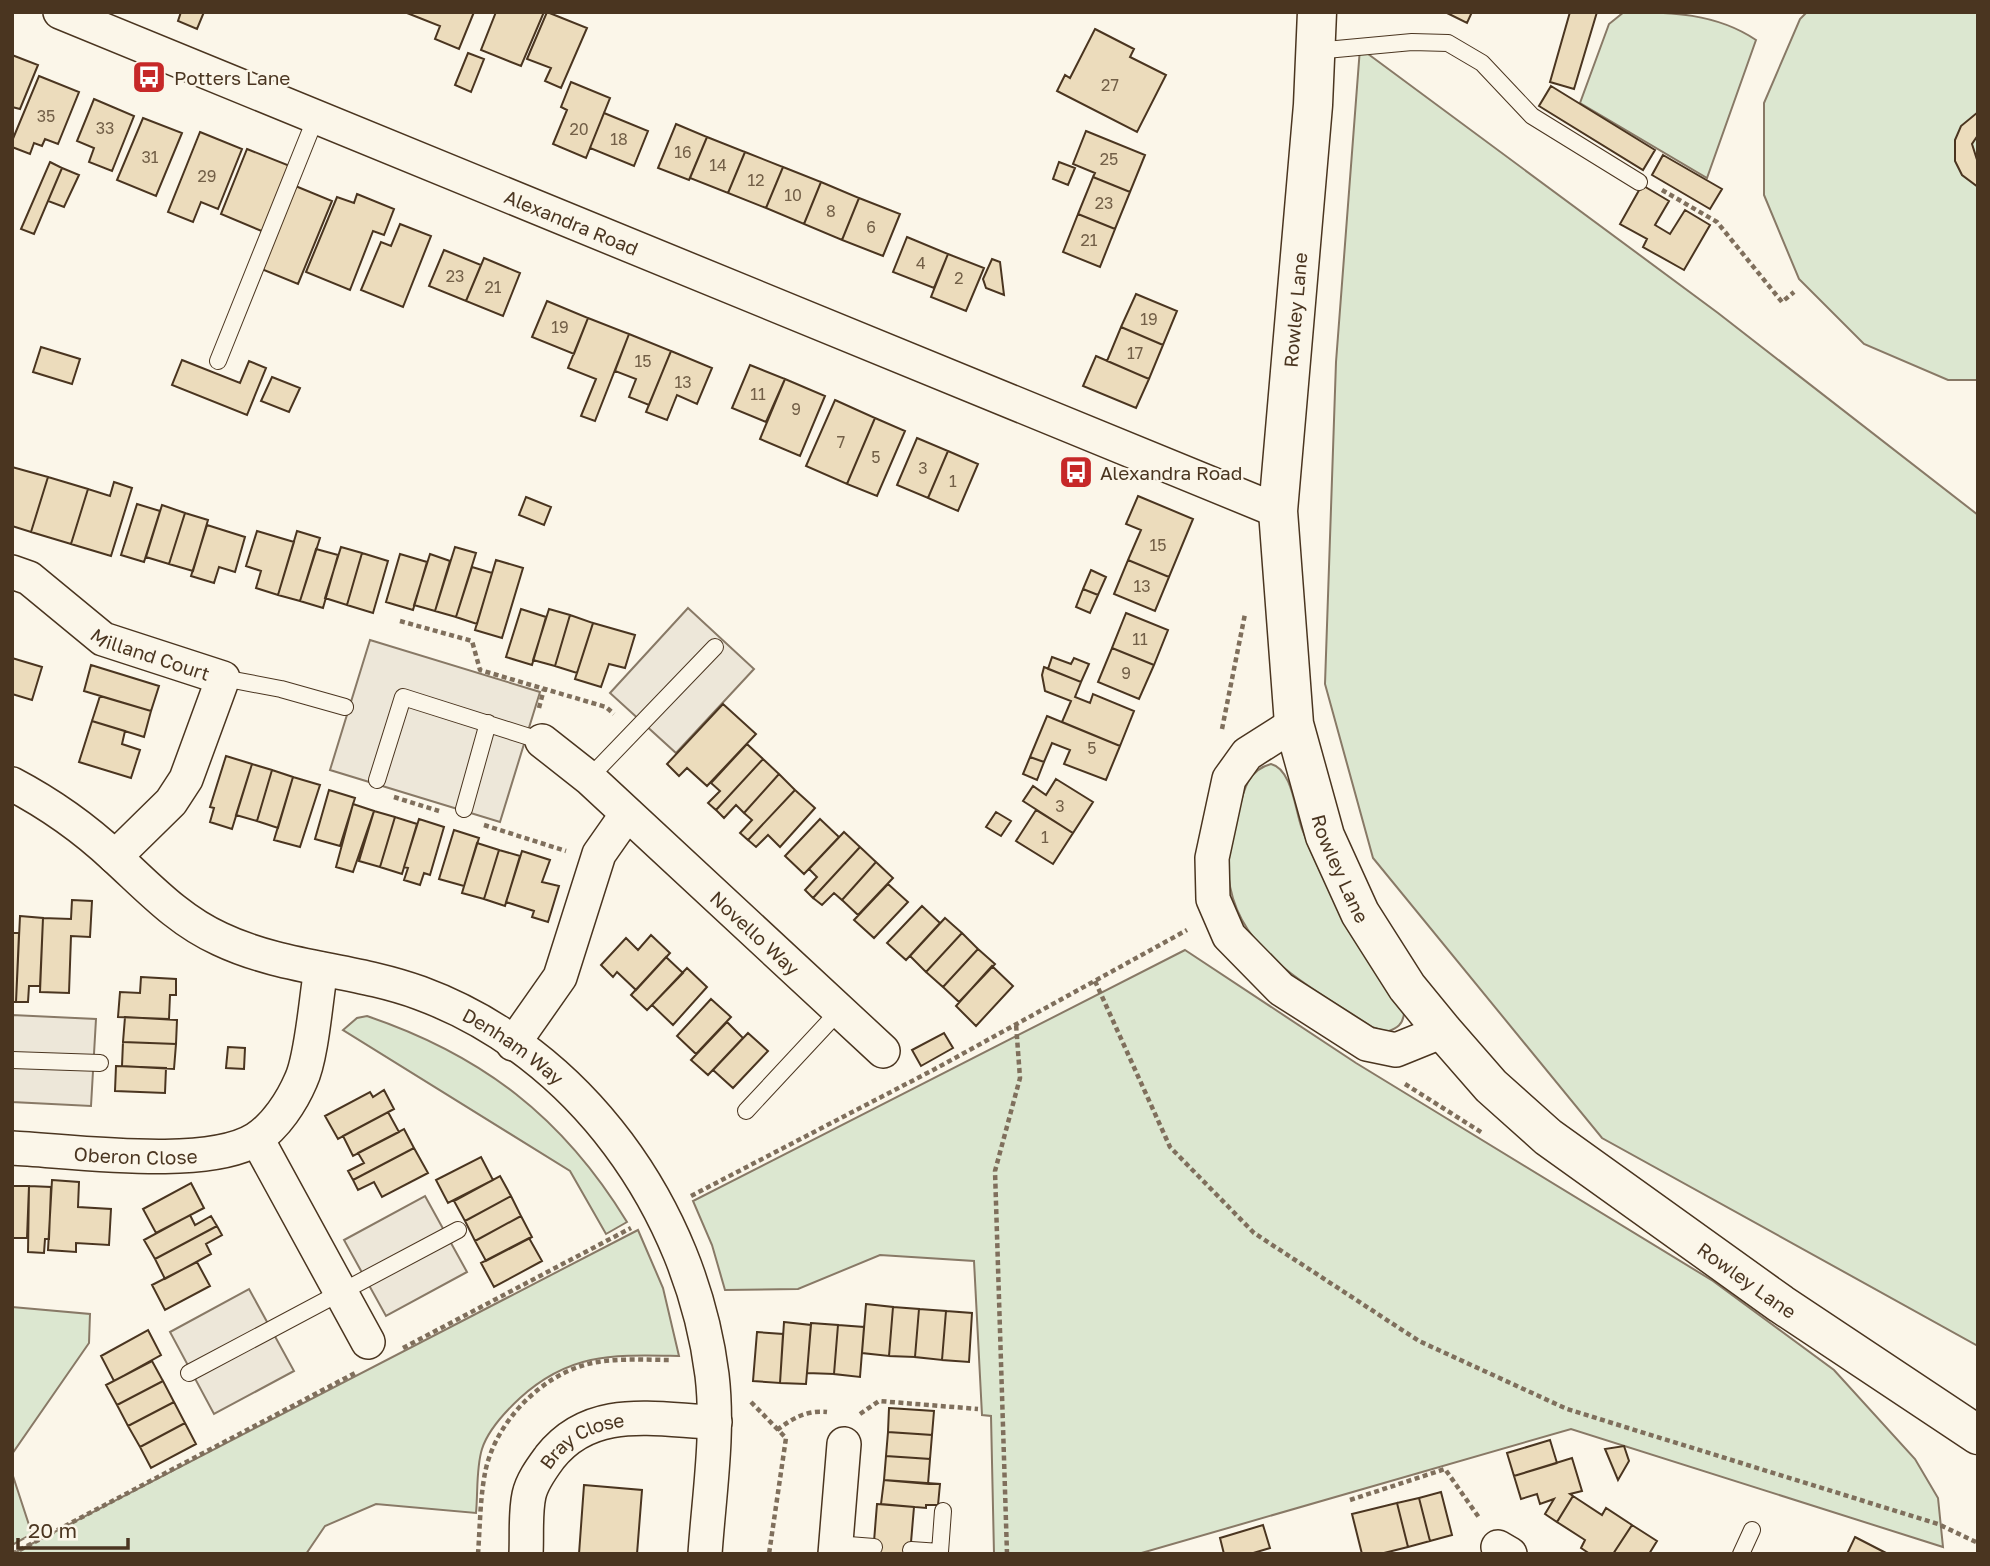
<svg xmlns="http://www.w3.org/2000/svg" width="1990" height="1566" font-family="'Golos Text',sans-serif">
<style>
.green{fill:#dce7d0;stroke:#887966;stroke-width:2}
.parking{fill:#ede7d9;stroke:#887966;stroke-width:2}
.building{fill:#ecdcbc;stroke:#4a3520;stroke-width:2}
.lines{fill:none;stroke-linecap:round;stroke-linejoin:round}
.service-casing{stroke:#4a3520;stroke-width:18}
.minor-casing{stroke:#4a3520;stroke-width:36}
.tertiary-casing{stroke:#4a3520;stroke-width:41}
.path{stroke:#7f6f5c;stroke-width:4.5;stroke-dasharray:5 3.5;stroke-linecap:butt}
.service{stroke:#fbf6e9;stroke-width:16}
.minor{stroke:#fbf6e9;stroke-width:33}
.tertiary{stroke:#fbf6e9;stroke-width:38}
.labels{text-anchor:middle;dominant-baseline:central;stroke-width:5;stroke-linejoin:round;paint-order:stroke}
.number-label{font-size:16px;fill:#725f47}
.poi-label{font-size:19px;fill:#4a3520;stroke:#fbf6e9;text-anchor:start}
.street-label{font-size:19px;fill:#4a3520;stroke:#fbf6e9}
</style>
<rect width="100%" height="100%" fill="#fbf6e9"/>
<path class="green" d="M1624,12C1670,12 1716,13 1756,40L1707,178L1580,103L1609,24Z
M1807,12H1978V380H1948L1864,344L1799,279L1764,195V103L1800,19Z
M1360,48L1718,313L1978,515V1346L1602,1138L1373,858L1325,684L1336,362Z
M1271,764C1292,769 1295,810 1302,829C1327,896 1365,953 1404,1013C1403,1025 1397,1028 1387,1032L1372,1027C1310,985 1226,949 1228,861C1228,846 1235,829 1238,814C1243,792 1247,770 1271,764Z
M1185,950L1356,1063L1713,1281L1834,1370L1915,1459L1938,1498L1943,1547L1571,1429L1138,1554H994L991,1416L982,1415L974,1261L880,1255L798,1289L725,1290L712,1245L693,1201Z
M367,1016C482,1055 563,1117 627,1222L606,1234L570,1171L343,1030L357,1018Z
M638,1230L663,1288L679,1356C614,1355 571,1352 520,1398C506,1411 488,1430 482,1449C476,1468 478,1493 476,1513L376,1504L325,1526L306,1554H12Z
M12,1307L90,1314L89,1343L12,1454Z
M12,1473L32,1534L12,1545Z"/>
<path class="parking" d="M688,608L754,669L676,753L610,693Z
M370,640L540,692L500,822L330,770Z
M12,1015L96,1019L91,1106L12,1102Z
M425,1196L467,1272L386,1316L344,1240Z
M249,1289L294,1371L214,1414L170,1332Z"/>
<path class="building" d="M181,12H204L197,29L178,21Z
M474,12L459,49L435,39L440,26L407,13Z
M496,12H544L521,66L481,50Z
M547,12L587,28L561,88L545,81L551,68L527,59Z
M1445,12H1472L1467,23Z
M1570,12H1597L1574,89L1550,82Z
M1095,29L1134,49L1130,57L1166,75L1137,132L1057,91L1065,75L1070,78Z
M468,53L484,59L471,92L455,85Z
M12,55L38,65L20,109L12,107Z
M39,76L79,92L58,144L45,139L42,146L34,143L30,154L12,147V141Z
M571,82L610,98L586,158L553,144L567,110L561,107Z
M1551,86L1655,150L1643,170L1539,106Z
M94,99L134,116L112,171L89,162L94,148L77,141Z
M1978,112V135L1972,144L1978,163V187L1962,175L1955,161V140L1961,126Z
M604,113L648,131L634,166L590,148Z
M143,118L182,133L156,196L117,180Z
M676,124L707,137L689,180L658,168Z
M1086,131L1145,155L1130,192L1093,177L1095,173L1073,164Z
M200,132L242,149L218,209L201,202L193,222L168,212Z
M707,137L745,152L728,193L690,178Z
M247,149L290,166L264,232L221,214Z
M745,152L783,167L766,208L728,193Z
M1663,155L1722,189L1710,209L1652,175Z
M50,162L62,168L34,234L21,229Z
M1059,162L1075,168L1068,185L1053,179Z
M783,167L821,182L804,224L766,208Z
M62,168L79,175L64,207L48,201Z
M1093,177L1130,192L1115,229L1078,214Z
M821,182L859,198L842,240L804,224Z
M293,185L332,201L298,284L259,268Z
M1642,185L1669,201L1655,225L1670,234L1685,210L1710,225L1684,270L1643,247L1647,239L1620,224Z
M357,194L394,209L384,235L373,231L350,290L306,272L337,197L354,203Z
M859,198L900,214L883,256L842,240Z
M1078,214L1115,229L1100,267L1063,252Z
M400,224L431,236L403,307L361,290L381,242L391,246Z
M907,237L948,254L934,288L893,272Z
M444,250L481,265L466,301L429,286Z
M948,254L984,268L966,311L931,297Z
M484,258L520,273L503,316L466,301Z
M992,259L1000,262L1004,295L986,288L983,279Z
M1136,294L1177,311L1163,345L1121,327Z
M547,301L588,318L574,354L532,337Z
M588,318L629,334L595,421L581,416L596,379L568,368Z
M1121,327L1163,345L1149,379L1107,361Z
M629,334L671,351L649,405L629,397L636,379L615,371Z
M41,347L80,359L72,384L33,372Z
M671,351L712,368L697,404L677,395L667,420L646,412Z
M1096,356L1149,379L1136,408L1083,386Z
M182,360L240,383L249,361L266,368L247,415L172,385Z
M750,365L785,379L766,422L732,408Z
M272,377L300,388L289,412L261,401Z
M785,379L825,396L800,456L760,439Z
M835,400L875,418L847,484L806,466Z
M875,418L905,431L877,496L847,484Z
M917,438L948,451L928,498L897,485Z
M948,451L978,464L958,511L928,498Z
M12,467L48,477L31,532L12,526Z
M48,477L88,489L71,544L31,532Z
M114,482L132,488L111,556L71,544L88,489L110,496Z
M1138,496L1193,519L1169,577L1128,560L1141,530L1126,524Z
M526,497L551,507L544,525L519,515Z
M137,504L160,511L144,562L121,555Z
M162,505L185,513L169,564L146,557Z
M185,513L208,520L193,571L169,564Z
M207,525L245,537L235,572L219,567L214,583L191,576Z
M257,531L294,542L278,595L256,588L261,571L246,566Z
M297,531L320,538L300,601L278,595Z
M341,547L362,553L347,605L325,598Z
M455,547L476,553L456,617L435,611Z
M316,549L338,555L323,608L300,601Z
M362,553L388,561L373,613L347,605Z
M400,554L427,562L413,610L386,602Z
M430,554L450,561L435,611L414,605Z
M496,560L523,568L502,638L475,630Z
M1128,560L1169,577L1155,611L1114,594Z
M472,567L492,573L477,624L456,617Z
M1091,570L1106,577L1098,595L1083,589Z
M1083,589L1098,595L1090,613L1076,607Z
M521,609L546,617L532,665L506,657Z
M549,609L570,615L555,666L533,660Z
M1126,613L1168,630L1154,665L1112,648Z
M570,615L593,623L577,673L555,666Z
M593,623L635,635L625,668L609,664L601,687L575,679Z
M1112,648L1154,665L1139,699L1098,682Z
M1052,657L1071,664L1074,658L1089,664L1081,682L1048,669Z
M12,658L42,667L32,700L12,694Z
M91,665L159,686L151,711L84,691Z
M1044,667L1081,682L1075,697L1090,703L1093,694L1134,711L1120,746L1062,722L1071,701L1045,691L1042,675Z
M100,696L151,711L144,737L92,721Z
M723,704L756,734L707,786L687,768L679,776L667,764Z
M1047,716L1120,746L1106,780L1064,764L1070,750L1052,743L1044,762L1030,757Z
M92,721L125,731L122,744L140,750L131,778L79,762Z
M747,744L763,759L716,810L708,803L720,791L711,783Z
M226,756L252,764L232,829L210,822L214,808L210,807Z
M1030,757L1044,762L1037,780L1023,774Z
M763,759L779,774L744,813L736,805L724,818L716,810Z
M252,764L272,770L257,821L236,815Z
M272,770L293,777L278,828L257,821Z
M779,774L795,790L748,840L740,833L752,820L744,813Z
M293,777L320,785L300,847L274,840Z
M1056,779L1093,802L1073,833L1023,801L1033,786L1046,795Z
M329,790L355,798L340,846L315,839Z
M795,790L815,808L780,847L768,835L756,847L748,840Z
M353,804L374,811L353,872L336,867Z
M1036,810L1073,833L1053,864L1016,841Z
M374,811L395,817L380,867L359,861Z
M996,812L1011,821L1001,836L986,827Z
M395,817L417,824L402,874L380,867Z
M419,819L444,827L430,875L424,873L420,885L404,880L408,868L404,867Z
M820,819L839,837L804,874L785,856Z
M454,830L479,838L464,886L439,879Z
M844,832L860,847L813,898L805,890L817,877L809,869Z
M477,843L499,850L484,899L462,893Z
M860,847L876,862L842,900L834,893L822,905L813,898Z
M499,850L520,856L505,906L484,899Z
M522,851L550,860L542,882L559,886L548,922L532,917L534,911L506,902Z
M876,862L893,878L858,915L842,900Z
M888,884L908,902L874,938L854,920Z
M72,900L92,901L90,937L71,936L69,993L40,992L43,918L71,919Z
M922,906L940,923L906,960L887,943Z
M20,916L43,918L40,986H29L28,1002H16Z
M945,918L962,933L926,972L910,956Z
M12,933H19L16,1002H12Z
M962,933L978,949L943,987L926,972Z
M651,935L670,953L636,990L617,972L613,977L601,965L626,938L638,950Z
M978,949L995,964L959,1002L943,987Z
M666,957L683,973L647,1010L631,995Z
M992,966L1013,986L976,1026L956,1006Z
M687,968L707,987L673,1025L652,1005Z
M141,977L176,979V995H170L169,1019L118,1017L120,992L140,993Z
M711,999L731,1017L696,1054L677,1036Z
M125,1017L177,1020L176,1044L123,1042Z
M727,1022L743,1038L708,1075L691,1060Z
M748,1033L768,1051L733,1088L713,1070Z
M944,1033L953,1048L921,1066L912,1050Z
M123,1042L176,1044L174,1069L122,1066Z
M228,1047L245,1048L244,1069L226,1068Z
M116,1066L166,1068L165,1093L115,1091Z
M384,1090L394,1109L338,1139L325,1116L370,1092L373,1097Z
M388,1112L399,1132L353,1156L343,1136Z
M404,1129L414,1148L353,1180L348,1171L364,1163L358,1153Z
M414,1148L428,1173L382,1197L374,1182L358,1190L353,1180Z
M481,1157L493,1180L448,1203L436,1180Z
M500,1176L511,1196L465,1221L454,1201Z
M52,1180L79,1182L78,1207L111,1209L109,1245L76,1243V1252L48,1250Z
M191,1183L204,1208L156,1233L143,1209Z
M12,1186H29L27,1238H12Z
M29,1186L51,1187L49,1239H45L44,1253L28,1252Z
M511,1196L521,1216L475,1241L465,1221Z
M190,1215L195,1225L211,1216L217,1226L155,1259L144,1240Z
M521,1216L532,1237L486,1261L475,1241Z
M217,1226L222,1235L206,1244L211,1254L165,1279L155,1259Z
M529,1238L542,1261L494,1287L481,1263Z
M197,1262L210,1286L165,1310L152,1285Z
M866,1304L893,1307L889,1356L862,1353Z
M893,1307L919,1309L915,1357L889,1356Z
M919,1309L946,1311L942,1360L915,1357Z
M946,1311L972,1313L969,1362L942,1360Z
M784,1322L811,1325L806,1384L780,1383Z
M811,1323L838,1325L834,1374L807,1373Z
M838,1325L864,1327L860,1377L834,1374Z
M148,1330L161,1355L114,1381L101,1356Z
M757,1332L783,1334L780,1383L753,1381Z
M152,1361L163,1381L117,1405L106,1385Z
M163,1381L174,1402L128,1426L117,1405Z
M174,1402L185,1423L140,1447L128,1426Z
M889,1408L934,1411L932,1435L888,1432Z
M185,1423L196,1444L151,1468L140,1447Z
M888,1432L932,1435L930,1459L886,1456Z
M1550,1440L1557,1463L1514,1476L1507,1453Z
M1624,1446L1629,1461L1618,1480L1605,1449Z
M886,1456L930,1459L928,1484L884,1480Z
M1572,1458L1582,1491L1570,1494L1573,1496L1557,1522L1545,1514L1554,1499L1540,1504L1537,1494L1521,1499L1514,1476Z
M884,1480L940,1484L938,1505H926V1508L881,1504Z
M584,1485L642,1490L637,1554H579Z
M1441,1492L1452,1535L1430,1541L1419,1498Z
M1573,1496L1602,1515L1606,1508L1632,1525L1613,1554H1590L1581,1548L1585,1540L1557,1522Z
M1419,1498L1430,1541L1408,1547L1397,1503Z
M1397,1503L1408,1547L1380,1554H1362L1352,1514Z
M877,1504L914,1507L910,1554H873Z
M1263,1525L1270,1548L1250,1554H1224L1220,1538Z
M1632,1525L1657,1541L1649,1554H1613Z
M1855,1537L1888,1554H1847Z"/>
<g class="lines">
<g class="service-casing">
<path id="service" d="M1315,51L1412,42L1448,43L1482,63L1532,116L1639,182
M218,361L316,117
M223,678L281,689L345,707
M589,778L715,647
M377,780L403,697L542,741
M464,809L488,723
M12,1060L100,1063
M746,1111L839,1011
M189,1373L458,1230
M836,1544L874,1547
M911,1550L940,1552L943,1511
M1741,1554L1752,1530"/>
</g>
<g class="minor-casing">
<g id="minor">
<path id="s1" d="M60,12L1278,511"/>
<path id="s2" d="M12,572L29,578L103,639L223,678L186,779L171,802L115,857"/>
<path d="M1294,724L1247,754L1229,779L1212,858L1213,899L1229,936L1281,989L1367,1044L1396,1050L1443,1031"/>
<path id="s3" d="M542,741L589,778L883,1051"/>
<path id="s4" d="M12,784C50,804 84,828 115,857C149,888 178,920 220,939C283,969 355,969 420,993C580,1052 691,1209 712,1375C719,1434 709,1495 705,1554"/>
<path d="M513,1044L560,977L599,854L627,814"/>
<path d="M257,1139L368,1342"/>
<path id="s5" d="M12,1148C73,1151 207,1170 256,1139C276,1126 292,1101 301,1080C312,1057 316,997 321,969"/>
<path d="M1498,1547L1510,1554"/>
<path id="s6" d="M526,1554C527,1535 525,1513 529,1495C532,1481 542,1468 550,1457C592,1404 655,1420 715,1422"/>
<path d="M835,1554L844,1444"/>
</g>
</g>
<g class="tertiary-casing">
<g id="tertiary">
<path id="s7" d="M1317,12L1313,105L1278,511L1294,724L1325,836L1360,913L1407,987L1443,1031L1491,1086L1548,1137L1781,1304L1978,1435"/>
</g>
</g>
<path class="path" d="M1662,190L1717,222L1782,302L1794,292
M400,621L472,641L480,670L606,707L614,714
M539,708L544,689
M1222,729L1245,614
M394,797L439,811
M484,825L566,851
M1095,981L1170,1147L1254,1233L1419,1341L1567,1409L1938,1524L1978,1543
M1405,1084L1484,1134
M691,1196L935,1069L1187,930
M403,1348L631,1228
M751,1402L786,1438L769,1554
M860,1414L879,1401L978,1409
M777,1430C793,1418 807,1410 827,1412
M1350,1500L1445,1469L1480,1519
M12,1554L355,1373
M478,1554C480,1527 480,1499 485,1473C494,1426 535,1381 581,1366C609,1357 644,1360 672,1360
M1007,1554L995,1171L1020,1078L1016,1024"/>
<use href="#service" class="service"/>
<use href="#minor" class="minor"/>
<use href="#tertiary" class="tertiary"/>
</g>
<defs>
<g id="bus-square" transform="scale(1.75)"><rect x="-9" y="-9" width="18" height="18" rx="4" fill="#c62828" stroke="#fbf6e9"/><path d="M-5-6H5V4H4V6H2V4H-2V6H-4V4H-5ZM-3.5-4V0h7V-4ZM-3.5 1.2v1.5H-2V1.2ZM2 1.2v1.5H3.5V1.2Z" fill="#fff"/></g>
</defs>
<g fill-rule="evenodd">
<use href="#bus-square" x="149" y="77"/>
<use href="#bus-square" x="1076" y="472"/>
</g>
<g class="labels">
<g class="number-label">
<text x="1110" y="85">27</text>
<text x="46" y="116">35</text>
<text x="105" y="128">33</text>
<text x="579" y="129">20</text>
<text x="619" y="139">18</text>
<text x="683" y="152">16</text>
<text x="150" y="157">31</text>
<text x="1109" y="159">25</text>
<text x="718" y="165">14</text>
<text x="207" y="176">29</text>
<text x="756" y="180">12</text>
<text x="793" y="195">10</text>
<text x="1104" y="203">23</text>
<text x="831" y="211">8</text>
<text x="871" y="227">6</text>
<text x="1089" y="240">21</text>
<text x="921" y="263">4</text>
<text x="455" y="276">23</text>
<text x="959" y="278">2</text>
<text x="493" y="287">21</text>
<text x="1149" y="319">19</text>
<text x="560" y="327">19</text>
<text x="1135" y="353">17</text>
<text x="643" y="361">15</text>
<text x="683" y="382">13</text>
<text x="758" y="394">11</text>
<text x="796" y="409">9</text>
<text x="841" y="442">7</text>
<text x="876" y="457">5</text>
<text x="923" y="468">3</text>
<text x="953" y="481">1</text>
<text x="1158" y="545">15</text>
<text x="1142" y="586">13</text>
<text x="1140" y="639">11</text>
<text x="1126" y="673">9</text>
<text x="1092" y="748">5</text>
<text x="1060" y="806">3</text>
<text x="1045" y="837">1</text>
</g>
<g class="poi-label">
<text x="174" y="77">Potters Lane</text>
<text x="1100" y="472">Alexandra Road</text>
</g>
<g class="street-label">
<text stroke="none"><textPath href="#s1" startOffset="553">Alexandra Road</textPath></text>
<text transform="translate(1295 310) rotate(-85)">Rowley Lane</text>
<text stroke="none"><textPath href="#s2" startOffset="164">Milland Court</textPath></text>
<text stroke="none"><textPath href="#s7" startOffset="866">Rowley Lane</textPath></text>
<text stroke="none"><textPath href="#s3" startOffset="287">Novello Way</textPath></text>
<text stroke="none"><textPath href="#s4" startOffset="576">Denham Way</textPath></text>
<text stroke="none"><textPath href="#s5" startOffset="124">Oberon Close</textPath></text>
<text stroke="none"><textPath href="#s7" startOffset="1454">Rowley Lane</textPath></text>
<text stroke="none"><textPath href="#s6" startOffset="140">Bray Close</textPath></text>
</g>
</g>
<rect width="1990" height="1566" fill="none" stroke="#4a3520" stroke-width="28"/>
<path d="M18 1538v10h110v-10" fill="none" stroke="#4a3520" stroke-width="3.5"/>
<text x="28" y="1538" font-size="21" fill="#4a3520" stroke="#fbf6e9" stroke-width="5" paint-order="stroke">20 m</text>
</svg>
